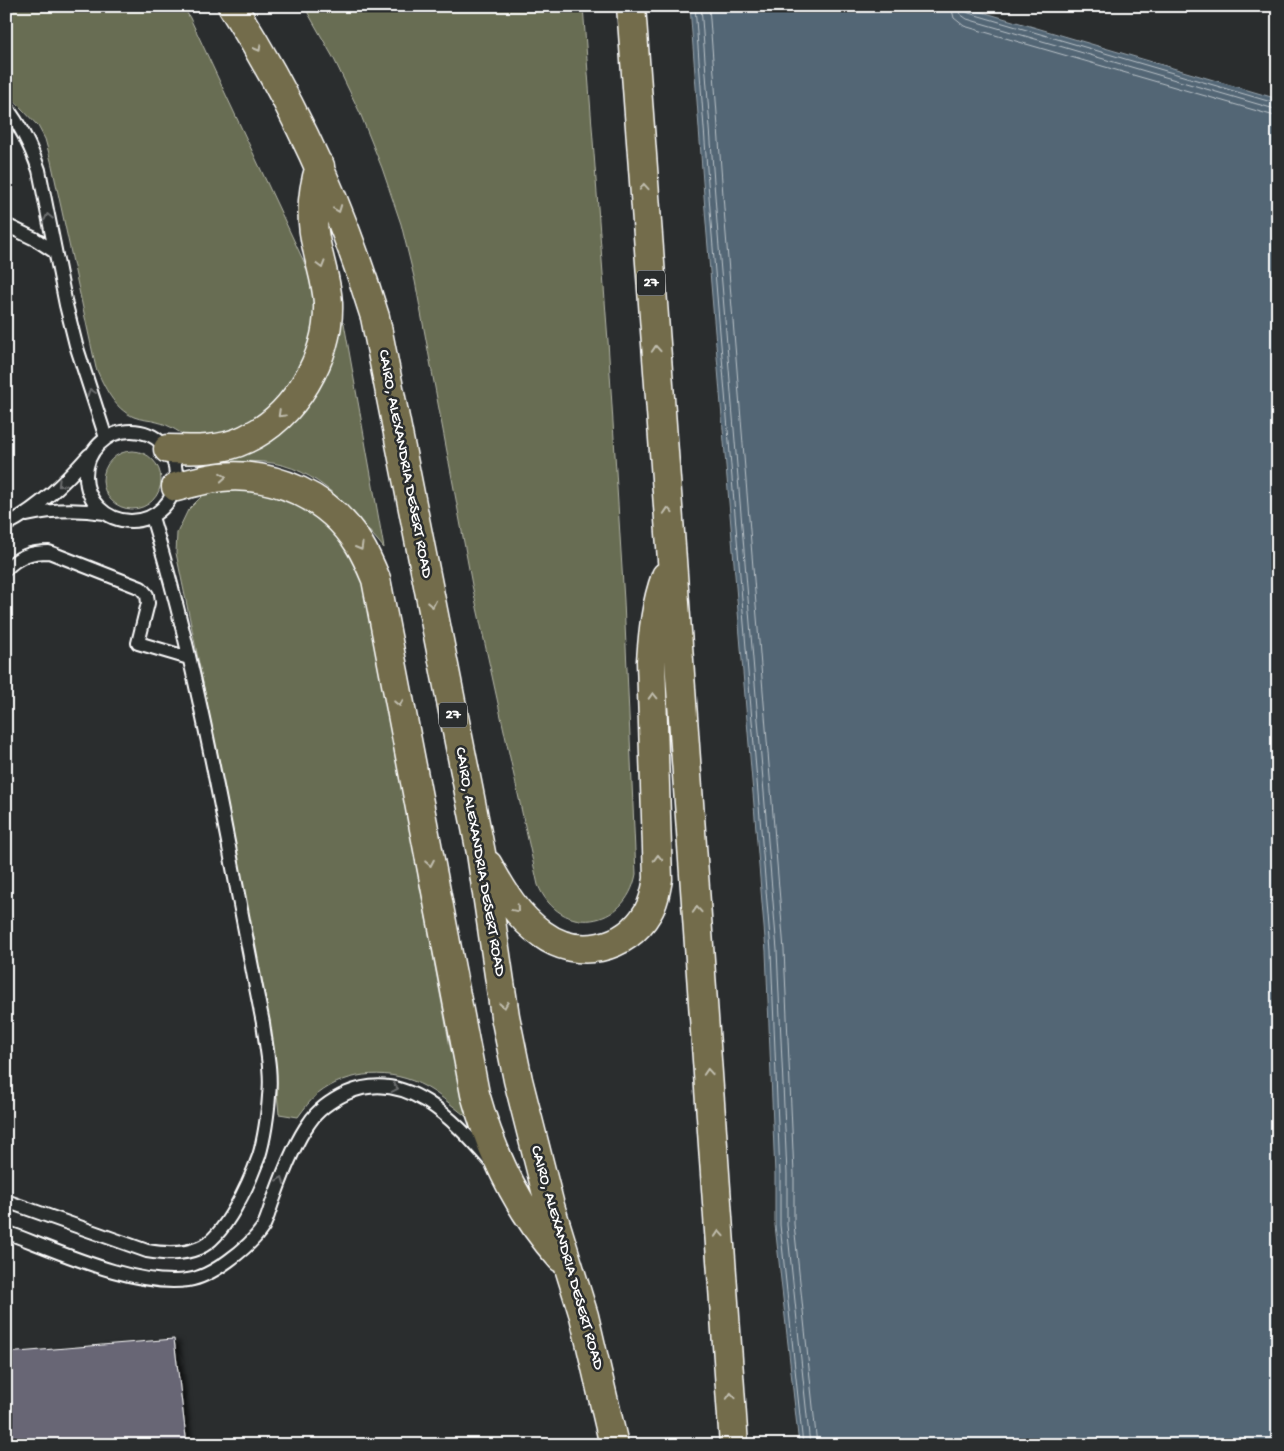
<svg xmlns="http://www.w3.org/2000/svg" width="1284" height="1451" font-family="'Gochi Hand',sans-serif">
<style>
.green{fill:#686d53;stroke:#b4b6a9}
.water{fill:#526675;stroke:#97a3ac}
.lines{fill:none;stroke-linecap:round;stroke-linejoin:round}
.shore{stroke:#bac2c8;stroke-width:1}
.building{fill:#686675;stroke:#fff;filter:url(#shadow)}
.lane-casing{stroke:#fff;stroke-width:16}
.highway-casing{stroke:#fff;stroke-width:31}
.lane{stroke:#2a2d2e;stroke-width:12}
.highway{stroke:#736c4b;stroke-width:28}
.oneway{stroke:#c0bdae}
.oneway2{stroke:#6a6c6d}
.labels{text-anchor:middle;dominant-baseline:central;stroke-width:5;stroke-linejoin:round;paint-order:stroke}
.shield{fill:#2a2d2e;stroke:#bfc0c0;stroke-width:1}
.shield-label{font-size:15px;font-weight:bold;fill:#fff}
.street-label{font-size:16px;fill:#fff;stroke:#2a2d2e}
</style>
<defs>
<filter id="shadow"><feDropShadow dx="5.5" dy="3" stdDeviation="2.5" flood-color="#0009"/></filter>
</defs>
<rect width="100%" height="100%" fill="#2a2d2e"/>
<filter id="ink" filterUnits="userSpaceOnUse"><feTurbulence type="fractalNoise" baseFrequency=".02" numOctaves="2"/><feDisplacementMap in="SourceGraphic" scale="10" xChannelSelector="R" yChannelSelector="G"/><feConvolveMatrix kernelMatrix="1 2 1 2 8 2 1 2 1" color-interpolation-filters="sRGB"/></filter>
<g filter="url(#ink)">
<path class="green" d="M6,6H183L190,18L305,264L313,285L317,312L316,335L289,395L243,436L192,441C181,433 170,425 157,422C150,420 141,420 134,417C114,409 104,386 96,368L51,161L45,139L38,126L6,92Z
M304,6H583L608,341L624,601L636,874C626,929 560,938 538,885L472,585L415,281L401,224L382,168L360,113L334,59Z
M336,323H344L384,548C352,511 318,466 264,462C243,460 221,463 199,466V460L238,449Z
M103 480a29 29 0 1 1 58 0a29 29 0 1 1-58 0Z
M224,486L274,491L338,530L361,568L450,1047L472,1121C457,1110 442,1096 426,1087C392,1068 348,1070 318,1094C310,1100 304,1109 298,1117L279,1114C273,1040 258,967 244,894C223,780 200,666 176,553L177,533L188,510L206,492Z"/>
<path class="water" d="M690,6H962L1278,99V1445H799L775,1225V1175L766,951L706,223Z"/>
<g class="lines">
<path class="shore" d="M695,6L711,223L771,951L780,1174V1225L803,1445
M701,6L717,223L777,950L787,1174V1225L810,1445
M709,6L725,222L784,950L794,1174V1224L817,1445
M951,6L954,18L964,26L1278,117
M958,6L960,14L967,19L1278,110
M965,6V11L969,13L1278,104"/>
</g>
<path class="building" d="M174,1339L187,1445H6V1353Z"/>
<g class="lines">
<g class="lane-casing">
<path id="lane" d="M6,107C21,126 31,147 39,170L66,305L76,345L106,438
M6,225L35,239L55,252
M86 476a45 45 0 1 1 90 0a45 45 0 1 1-90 0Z
M27,515C54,509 78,509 105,513
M6,525C39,508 65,482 89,455
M6,569C19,556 31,552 49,552L141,588L147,595L148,603L138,643L189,658
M6,1201L147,1251C165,1254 182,1255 199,1248C225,1238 250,1181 259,1156C264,1140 268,1113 269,1096C272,1072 266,1047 263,1023C229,854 202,682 152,517
M6,1232C55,1250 136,1288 188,1280C202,1278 217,1269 228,1261C242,1251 254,1241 263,1227C268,1218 270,1207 274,1198C282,1176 295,1142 309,1123C318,1109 332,1100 347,1093C406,1067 454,1120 489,1160"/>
</g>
<g class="highway-casing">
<path id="highway" d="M232,6C295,105 341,205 375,317L481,853L505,1016L518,1080L550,1206L584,1316L614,1445
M631,6L672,560L734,1445
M168,449C194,450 222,451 246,439C294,417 330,357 328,303C327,284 321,267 317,248C310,220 311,194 320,166
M176,487C190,483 205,479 221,477C275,472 330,497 359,544C366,555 371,567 376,579L475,1094C492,1155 518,1210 561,1258
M488,865C503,892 517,916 542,934C577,960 626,950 648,912C654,902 656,890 658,879L651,661C653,631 656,603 666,576"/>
</g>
<use href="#lane" class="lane"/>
<use href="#highway" class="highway"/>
</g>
<defs><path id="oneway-chevron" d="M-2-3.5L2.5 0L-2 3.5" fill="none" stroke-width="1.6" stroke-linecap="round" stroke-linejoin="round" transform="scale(1.25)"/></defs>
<g class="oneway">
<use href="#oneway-chevron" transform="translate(258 48) rotate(60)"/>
<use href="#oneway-chevron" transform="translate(644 187) rotate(-94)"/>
<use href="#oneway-chevron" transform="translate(338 209) rotate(69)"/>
<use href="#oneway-chevron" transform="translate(321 265) rotate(74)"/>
<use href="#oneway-chevron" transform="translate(656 349) rotate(-94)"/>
<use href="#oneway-chevron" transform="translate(281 414) rotate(136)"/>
<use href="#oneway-chevron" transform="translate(223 477) rotate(-5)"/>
<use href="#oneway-chevron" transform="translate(668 511) rotate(-94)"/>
<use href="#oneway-chevron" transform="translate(360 547) rotate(60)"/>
<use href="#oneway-chevron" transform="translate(432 604) rotate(79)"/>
<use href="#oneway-chevron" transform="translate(653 696) rotate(-92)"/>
<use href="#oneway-chevron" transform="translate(399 703) rotate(79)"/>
<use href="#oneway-chevron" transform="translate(658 858) rotate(-91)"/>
<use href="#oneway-chevron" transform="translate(430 863) rotate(79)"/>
<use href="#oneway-chevron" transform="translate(516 909) rotate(50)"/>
<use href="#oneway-chevron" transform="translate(697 910) rotate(-94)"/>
<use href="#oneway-chevron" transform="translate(504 1005) rotate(81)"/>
<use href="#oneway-chevron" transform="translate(708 1072) rotate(-94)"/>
<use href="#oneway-chevron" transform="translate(719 1234) rotate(-94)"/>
<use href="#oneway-chevron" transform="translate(731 1396) rotate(-94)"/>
</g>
<g class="oneway2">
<use href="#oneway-chevron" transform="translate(48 217) rotate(-101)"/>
<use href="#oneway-chevron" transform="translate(91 392) rotate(-108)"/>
<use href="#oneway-chevron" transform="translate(61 484) rotate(135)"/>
<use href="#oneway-chevron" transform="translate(395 1088) rotate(11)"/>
<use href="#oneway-chevron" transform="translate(281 1180) rotate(-67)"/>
</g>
</g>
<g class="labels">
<g class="shield">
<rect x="637" y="270.5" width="28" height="25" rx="4"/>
<rect x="439" y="702.5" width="28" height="25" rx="4"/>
</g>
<g class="shield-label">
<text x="651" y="283">27</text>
<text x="453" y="715">27</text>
</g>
<g class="street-label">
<text transform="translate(404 464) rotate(79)">CAIRO, ALEXANDRIA DESERT ROAD</text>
<text transform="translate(479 862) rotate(80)">CAIRO, ALEXANDRIA DESERT ROAD</text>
<text transform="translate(566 1258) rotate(74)">CAIRO, ALEXANDRIA DESERT ROAD</text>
</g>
</g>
<rect width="1284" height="1451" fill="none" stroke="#2a2d2e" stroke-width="25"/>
<rect x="12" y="12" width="1259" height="1426" fill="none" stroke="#fff" stroke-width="2" filter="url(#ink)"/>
</svg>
